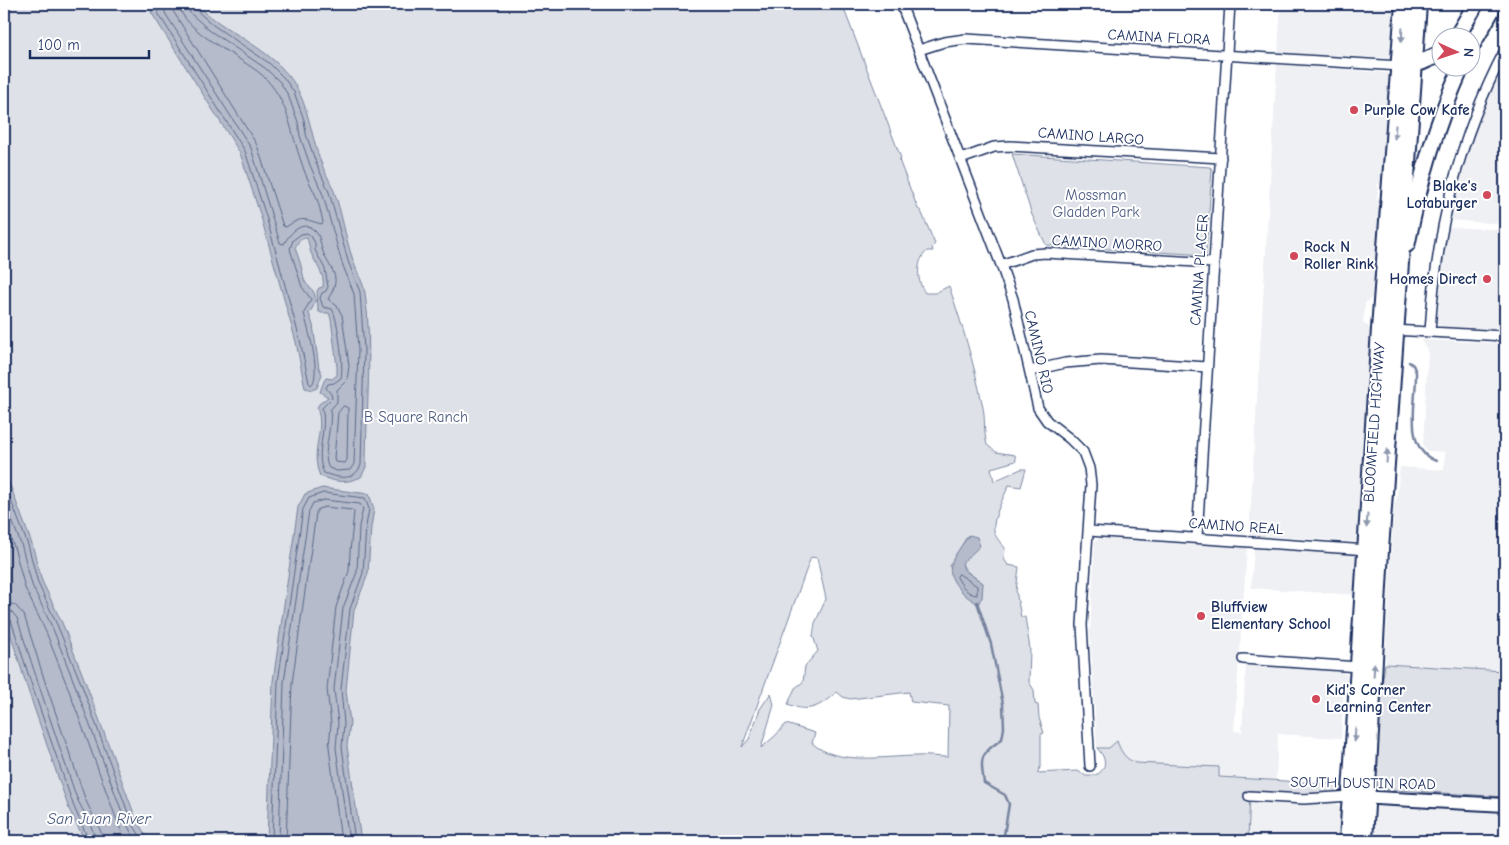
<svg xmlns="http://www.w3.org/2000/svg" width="1509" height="845" font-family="'Comic Neue',sans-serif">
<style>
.built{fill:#eff0f4}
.green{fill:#dee1e7;stroke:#7c88a2;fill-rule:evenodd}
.water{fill:#b5bbca;stroke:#77839f}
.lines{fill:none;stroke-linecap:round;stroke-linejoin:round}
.shore{stroke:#596789;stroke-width:1}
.stream{stroke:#77839f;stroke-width:2.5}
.street-casing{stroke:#1b2f5e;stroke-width:12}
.secondary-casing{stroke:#1b2f5e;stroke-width:16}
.primary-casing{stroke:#1b2f5e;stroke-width:19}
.highway-casing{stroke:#1b2f5e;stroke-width:20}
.street{stroke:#fff;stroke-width:9}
.secondary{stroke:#fff;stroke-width:12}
.primary{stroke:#fff;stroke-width:15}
.highway{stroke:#fff;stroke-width:16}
.oneway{fill:#8d97ae}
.poi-dot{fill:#d1495b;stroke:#fff;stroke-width:2}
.labels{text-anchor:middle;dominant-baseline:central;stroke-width:4;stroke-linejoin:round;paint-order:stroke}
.street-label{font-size:15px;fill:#1b2f5e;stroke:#fff}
.poi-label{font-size:15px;font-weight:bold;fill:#1b2f5e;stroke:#fff;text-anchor:start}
.park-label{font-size:15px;fill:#4c5c80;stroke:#fff}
.water-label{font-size:16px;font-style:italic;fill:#49597e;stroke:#fff}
</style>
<rect width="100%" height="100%" fill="#fff"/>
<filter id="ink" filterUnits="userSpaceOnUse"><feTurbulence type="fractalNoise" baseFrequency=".02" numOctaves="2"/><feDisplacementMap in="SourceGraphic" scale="10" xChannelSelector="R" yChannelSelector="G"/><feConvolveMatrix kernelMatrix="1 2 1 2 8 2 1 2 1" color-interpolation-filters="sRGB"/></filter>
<g filter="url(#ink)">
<path class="built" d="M1281,4H1400L1393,57L1389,58L1278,53Z
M1505,63V224L1449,220L1466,157L1486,103Z
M1277,64L1387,73L1391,75L1383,183L1378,184L1377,199L1383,203L1380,244L1373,297L1365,303L1363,324L1368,326L1372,332L1360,540L1357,542L1249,535Z
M1448,227L1505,230V329L1444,327L1437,323L1439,285Z
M1421,340L1505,343V671L1385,664L1394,502H1396L1400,467L1444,470L1445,452L1428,451L1423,446L1428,351Z
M1099,538L1247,547L1234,731L1242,732L1246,665L1341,671L1345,673L1349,678V683H1344L1341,738L1278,734L1276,780L1219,777V767L1136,763L1126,758L1122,753L1117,741L1109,748H1097L1090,633L1095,542Z
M1254,548L1359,555L1356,595L1251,588Z
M1250,800L1305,803H1336L1343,809L1339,841H1248Z
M1379,805L1505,813V841H1373V811Z"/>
<path class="green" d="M4,4H842L901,158L899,160L918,209L921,211L935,244L932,247L933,251H927C915,262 917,281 925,293H935L949,286C962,325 974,363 982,403C986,417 983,431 987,445L996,452L1015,455L1016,461L991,468L994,481L1021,469H1026L1021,487L1009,485C1004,497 992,518 994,531C995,537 1001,543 1005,548L1004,559L1008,565L1019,567L1016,591L1021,617H1025L1030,649L1029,682L1034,690L1035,704L1038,705L1039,718L1044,733L1041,734V766L1037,773L1078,771L1086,776C1096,777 1107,771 1104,759C1103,755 1100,752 1097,748H1109L1117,741C1121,752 1125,759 1136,763L1219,767V777L1334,784L1339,781L1342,789L1338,793L1308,795L1250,792L1248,841H4ZM968,535C961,566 955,564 983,583L978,605L949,566ZM811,557L817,558L826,599L815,623L813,636L818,651L805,666L803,682L795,688L788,704C810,714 820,706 837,692L843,697L850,699L909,692L911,702L949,706L948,757C938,757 927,755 917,756C886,756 837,766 812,743L815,733L786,724L775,736L761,748L774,705L771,693L760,709L749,739L742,747Z
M1012,154L1210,167L1212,169L1206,255L1046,245L1032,215Z
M1385,664L1505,671V797L1381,789L1377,786L1375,779L1380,698Z"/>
<path class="water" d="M158,4H196C224,32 265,45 289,76C308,100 310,132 320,160C324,171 330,181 334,191C342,213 345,236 352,257C355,269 363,281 365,293C373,348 366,411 366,467L361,477C346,484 335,482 320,476C309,450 326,432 317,408L319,404L328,397L320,392L324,381L326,378L332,379L337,375V367L331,319L329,313H321L318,311L317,291L319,288L323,287C325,274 316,265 311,253C309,248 309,243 307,238C300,238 297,243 295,248C299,258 302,268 304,279C306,285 310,287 313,291C318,299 314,307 309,313L313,325L319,368L322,374L317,388L312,390L305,388L296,342L261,217L240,153L151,12L154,6Z
M4,469L32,544L42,581L63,625L85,681L136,819L149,841H85L69,809L28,690L4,614Z
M322,488L369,494L374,509L371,527L368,574L354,610L346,690L350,723L347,746L361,841H267L273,681L298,507L305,494Z
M969,535L977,537L980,546L962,563L964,570L983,583L982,598L980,600L978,605C974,600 967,598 963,593C939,569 954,558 969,535Z"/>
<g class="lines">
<path class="shore" d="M159,4L158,13L245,151L266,216L300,340L309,383L311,385L313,383C320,367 308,330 304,313L311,299L302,287L290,249L293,240L301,234L307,233L311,236L315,243V250L325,269L328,287L326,291L322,293L320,298L323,307L332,309C338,318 344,367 341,378L334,383L328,384L326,388L331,394L332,398L322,408C328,429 314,454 324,473C338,478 354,482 361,465L364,350L360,292L348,261L329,192L316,163L306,134L304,120L294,92L284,78L269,63L213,25L195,9L193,4
M166,4L165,13L251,148L280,243L284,244C289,234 303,218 315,231C320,236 320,242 322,249C329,271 344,274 328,299L337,306L342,315L349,366L347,380L337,390V402L330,410C333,427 321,455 329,468L337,471L350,470L354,464L358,350L354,294L342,263L323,195L310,165L300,136L298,122L288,95L280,82L265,68L209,30L190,13L187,4
M173,4V11L257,145L283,226L286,227C303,215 305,220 322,224L323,222C321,213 319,204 316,196C311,185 305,175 302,164C290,131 289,100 262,75C243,58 180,30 179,4
M344,406L348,408L347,460L345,463L335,462L334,458L338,413Z
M4,482L28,545L38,583L58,627L81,683L131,821L143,841
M4,499L22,547L32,585L53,629L75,685L126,823L136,841
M4,520L15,550L25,588L46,632L68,688L119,826L127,841
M959,574L977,586V595C968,595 961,585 957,577Z
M4,602L15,605L24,615L46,685L86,801L101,832L103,841
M4,610L11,611L17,618C36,677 56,737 76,796C81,809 95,828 95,841
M4,616L8,617L11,620L33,689L74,807L89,841
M272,841L278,682L303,509L309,498L323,493L365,498L369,509L366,526L363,573L350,609L341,689L344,724L342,747L355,841
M279,841L284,682L309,511L313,503L324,500L360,504L363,509L359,526L357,572L343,608L334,689L338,724L336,748L349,841
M286,841L292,683L316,513L318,509L325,507L352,510L354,512L350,552L349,571L336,607L327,689L331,724L329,747L341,841"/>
<path class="stream" d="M1409,362L1413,365L1416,372C1417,400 1402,449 1436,461
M977,602L991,644L1003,704L1004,728L1002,739C980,755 980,756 984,783L1005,795L1009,804L1003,841"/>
<g class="street-casing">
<path id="street" d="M901,4L1001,265L1013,299L1038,408L1047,421L1070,439L1083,452L1089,468L1091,485L1082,625L1090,766
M919,50L944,42L966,39L1400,66
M961,159L994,147L1010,146L1221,158
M1001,265L1032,254L1046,253L1213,263
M1392,330L1505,336
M1430,332C1436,231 1458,140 1505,50
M1030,371L1065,363L1101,360L1207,367
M1089,531L1368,550
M1197,537L1230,4
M1243,659L1359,667
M1249,796L1304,799L1351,796"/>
</g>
<g class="secondary-casing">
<path id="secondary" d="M1358,797L1505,805"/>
</g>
<g class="primary-casing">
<path id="primary" d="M1456,38L1476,4
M1472,45L1495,4
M1403,65L1422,62L1442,53
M1407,244C1419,183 1436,124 1461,68"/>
</g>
<g class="highway-casing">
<path id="highway" d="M1348,841L1380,329L1404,4
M1364,841L1380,550L1418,4"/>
</g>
<use href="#street" class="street"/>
<use href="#secondary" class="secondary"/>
<use href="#primary" class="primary"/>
<use href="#highway" class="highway"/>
</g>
<defs><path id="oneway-solid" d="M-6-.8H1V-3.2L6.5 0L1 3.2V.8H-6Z" transform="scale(1.25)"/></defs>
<g class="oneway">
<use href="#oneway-solid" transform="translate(1402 35) rotate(93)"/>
<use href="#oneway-solid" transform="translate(1395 132) rotate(94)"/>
<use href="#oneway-solid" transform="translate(1387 456) rotate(-86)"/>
<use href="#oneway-solid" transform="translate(1367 521) rotate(94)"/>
<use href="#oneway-solid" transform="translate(1374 670) rotate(-87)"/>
<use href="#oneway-solid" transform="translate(1355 735) rotate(93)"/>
</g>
</g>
<g class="poi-dot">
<circle cx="1354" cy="110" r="5"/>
<circle cx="1487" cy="195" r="5"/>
<circle cx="1294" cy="256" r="5"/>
<circle cx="1487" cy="279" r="5"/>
<circle cx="1201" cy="616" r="5"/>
<circle cx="1316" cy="699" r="5"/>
</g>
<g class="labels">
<g class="street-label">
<text transform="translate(1159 37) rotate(3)">CAMINA FLORA</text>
<text transform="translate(1091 136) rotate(4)">CAMINO LARGO</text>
<text transform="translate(1107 243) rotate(3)">CAMINO MORRO</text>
<text transform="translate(1199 270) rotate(-86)">CAMINA PLACER</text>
<text transform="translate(1039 352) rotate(77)">CAMINO RIO</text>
<text transform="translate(1374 422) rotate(-86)">BLOOMFIELD HIGHWAY</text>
<text transform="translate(1236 526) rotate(4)">CAMINO REAL</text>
<text transform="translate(1363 783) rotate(1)">SOUTH DUSTIN ROAD</text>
</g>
<g class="poi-label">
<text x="1364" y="110">Purple Cow Kafe</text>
<text x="1477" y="186" text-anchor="end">Blake's<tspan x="1477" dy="17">Lotaburger</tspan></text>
<text x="1304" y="247">Rock N<tspan x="1304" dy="17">Roller Rink</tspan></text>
<text x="1477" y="279" text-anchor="end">Homes Direct</text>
<text x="1211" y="607">Bluffview<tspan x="1211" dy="17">Elementary School</tspan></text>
<text x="1326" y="690">Kid's Corner<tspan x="1326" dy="17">Learning Center</tspan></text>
</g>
<g class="park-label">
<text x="1096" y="195">Mossman<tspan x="1096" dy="17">Gladden Park</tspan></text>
<text x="416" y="417">B Square Ranch</text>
</g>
<g class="water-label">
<text x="99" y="819">San Juan River</text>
</g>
</g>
<rect width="1509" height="845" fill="none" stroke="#fff" stroke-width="20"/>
<rect x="10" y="10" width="1489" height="825" fill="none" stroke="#1b2f5e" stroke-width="2" filter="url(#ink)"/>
<g transform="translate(1456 52) rotate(93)"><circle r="24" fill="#ffffff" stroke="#a4acbf"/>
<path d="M0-4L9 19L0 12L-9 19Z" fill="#d1495b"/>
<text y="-8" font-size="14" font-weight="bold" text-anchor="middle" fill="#1b2f5e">N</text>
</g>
<path d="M30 50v8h119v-8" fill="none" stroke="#1b2f5e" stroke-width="2.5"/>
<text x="38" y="50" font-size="15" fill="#1b2f5e" stroke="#ffffff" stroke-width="4" paint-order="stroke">100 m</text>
</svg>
